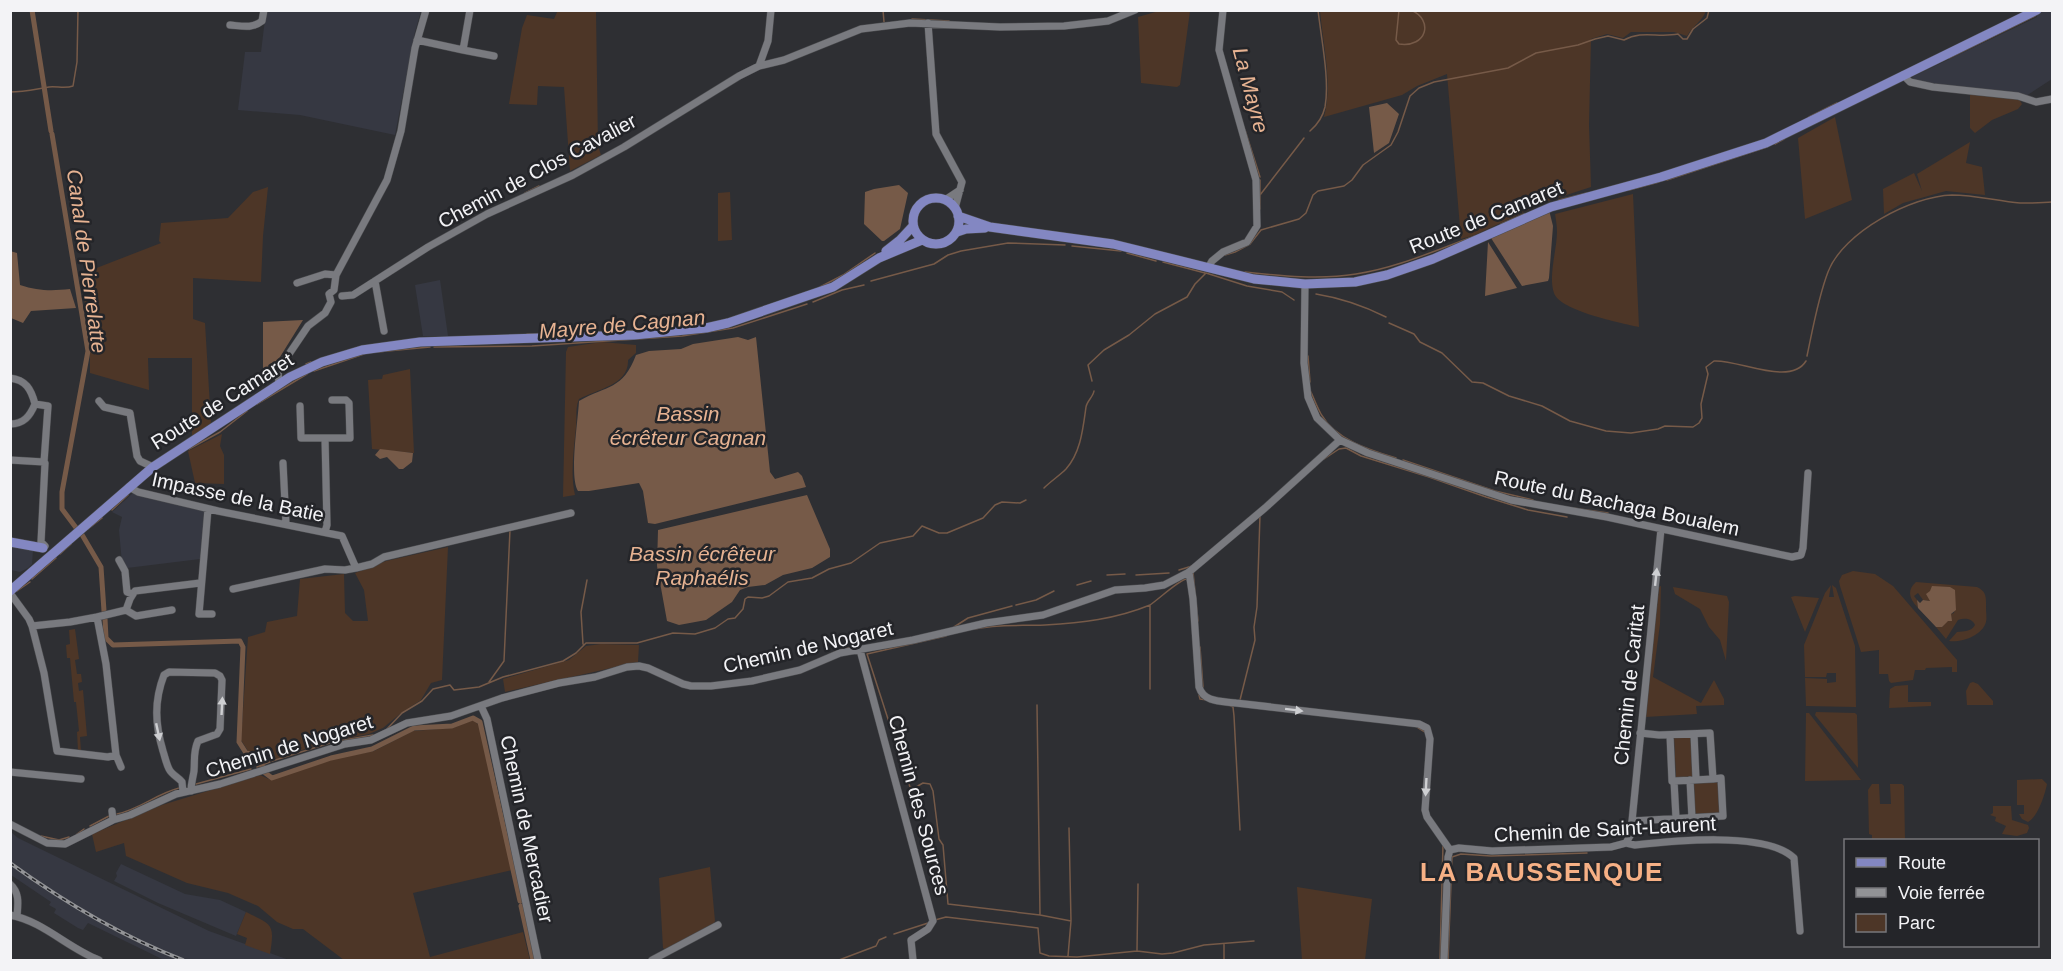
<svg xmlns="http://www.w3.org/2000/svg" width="2063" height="971" font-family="Helvetica,sans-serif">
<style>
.built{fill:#363842}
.green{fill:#4d3627}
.forest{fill:#765a48}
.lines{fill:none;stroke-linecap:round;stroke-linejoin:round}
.stream{stroke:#765a48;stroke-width:1.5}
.canal{stroke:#765a48;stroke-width:5}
.minor-casing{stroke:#4b4c4f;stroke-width:8}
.major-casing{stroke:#4b4c4f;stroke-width:10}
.minor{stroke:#797a7f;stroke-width:7}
.major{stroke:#8387c2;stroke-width:9}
.rail-casing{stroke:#929396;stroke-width:4}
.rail{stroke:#242529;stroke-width:1.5;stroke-dasharray:4.5;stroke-linecap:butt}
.oneway{fill:#cecfd2}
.labels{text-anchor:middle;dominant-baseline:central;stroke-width:5;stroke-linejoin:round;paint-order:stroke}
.street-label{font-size:20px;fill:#f3f3f6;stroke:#242529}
.water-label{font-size:21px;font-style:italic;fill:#e7b392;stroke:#242529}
.district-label{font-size:26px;font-weight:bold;letter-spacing:1.5px;fill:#f6b085;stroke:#242529}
</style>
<rect width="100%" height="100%" fill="#2e2f33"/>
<path class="built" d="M266,11H421L415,32L395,135L300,115L238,110L245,52H261Z
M2037,11H2052V79L2026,96L2019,93L1917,82L1912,77L2037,17Z
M440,280L448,336H423L415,285Z
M134,492L205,509L200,559L127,568L122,563L119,530L122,517L112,512Z
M10,546L33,550L32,564L28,568L20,572L11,570Z
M10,831L18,838L209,931L289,960H164L88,923L83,930L78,928L54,913L56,909L49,905L51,902L11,875Z
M121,864L185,894L220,900L246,912L236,936L158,903L114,881L117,876L116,873Z"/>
<path class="green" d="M558,10L596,11L598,146L601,155L570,171L564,87L538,86L537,105L509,104L522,28L527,15L554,19Z
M1159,11H1190L1180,85L1177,87L1141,83L1138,17Z
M1320,11H1706C1703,20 1692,27 1687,36L1674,32H1631L1623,38L1607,34L1591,39L1589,125L1591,187L1545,202L1475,235L1461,239L1447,74L1417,86L1402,95L1324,117C1333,84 1323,44 1320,11Z
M1970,93L2019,99L2022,104L2018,109L1992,120L1975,133L1970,128Z
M1835,117L1852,200L1805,219L1798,138Z
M1970,142L1966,163L1982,167L1985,195L1946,191L1903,203L1884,214L1883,189L1914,173L1922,191L1917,174Z
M268,187L263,236L261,282L193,278V319L205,323L211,423L192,437V358H148L149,390L90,373V342L81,274L161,243L159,241L161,223L228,218L253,192Z
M730,192L732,240L718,241V193Z
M1633,194L1639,327C1621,323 1560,311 1554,293C1548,277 1557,249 1557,232C1557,226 1556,220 1555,214Z
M602,342L636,345V353L628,360C629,385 597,389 579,399C575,408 577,417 576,427C574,449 570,474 575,495L563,497L566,352L568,347Z
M410,369L414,453L372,449L368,380L382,379L383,375Z
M222,434L220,446L224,455V484L195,483L188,451Z
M448,547L442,680L431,683L421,700L401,713L383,728L369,734L323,743L264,763L262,754L248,751L241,740L248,637L265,632L267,622L297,616L300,579L344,574L345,613L353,621H368L364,590L355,573L386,561Z
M1853,571L1875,574L1893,586L1957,660V672H1952V667L1926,668L1925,670H1915L1913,680L1891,683L1889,681L1888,674H1879V650L1861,652L1840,586L1839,581L1842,575Z
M1916,582L1977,587C1987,592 1986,597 1986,608C1986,612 1987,618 1986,622C1982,636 1961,643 1949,641L1957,632C1964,631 1971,632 1975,625C1972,618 1964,618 1958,620L1946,639L1936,627H1942L1951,614L1954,613L1955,607L1944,588L1930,592V601L1923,600L1918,593L1914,596L1917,600L1918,608C1910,599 1906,591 1916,582Z
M1831,585L1829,597H1834L1832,585L1836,588L1855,646L1856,707L1806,706L1805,678L1827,679V683L1836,682V673H1827L1826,677H1805L1804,645L1825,593Z
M1661,586L1660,624L1653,677L1701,703L1714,680L1724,699V705L1696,706L1697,714L1645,717L1659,587Z
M1673,587L1727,596L1729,602L1726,661L1720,640L1709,627L1700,609L1675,594Z
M1795,596L1819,598L1805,632L1791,597Z
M75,629L79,659L75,660L77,674H81L82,682L78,683L79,691L83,690L87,736L80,737L81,751H78L77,732L79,731L76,702H74L70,658H67L66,645L70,644L69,630Z
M601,644L639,645L638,662L505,692L503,679L569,660L586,646Z
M1973,682L1978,684L1993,701V705H1967L1966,691L1970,683Z
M1908,685V702H1931V706L1889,708L1890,689L1895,686Z
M1816,712L1855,713L1857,715L1858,768L1815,715Z
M1806,713H1809L1861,780L1805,781Z
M473,720L479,725L512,870L413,893L430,957L523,932L530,960H344L303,929H293L277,922L258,906L228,893L187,883L126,856L124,843L96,852L92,834L162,805L260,775L271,780L333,759L374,751L413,731L453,728Z
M1692,736L1694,778H1676L1674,737Z
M2042,779L2047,784C2045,794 2038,817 2028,822L2022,819L2019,814H2024V805H2017V780Z
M1718,780L1720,814L1695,815L1694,782Z
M1872,784H1879L1880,804H1891L1890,784H1902L1904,786L1905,840H1872V835L1869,834L1868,790Z
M1993,806H2011L2012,820L2028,825L2029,828L2027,833L2017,836L2002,834L2006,826L1995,821L1996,817L1990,815L1993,813Z
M710,867L715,921L713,925L666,950L663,948L659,878Z
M1297,887L1372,899L1365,960H1302Z
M246,912C272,925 275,923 270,954L245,945L247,938L237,934Z"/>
<path class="forest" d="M1387,103L1399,114L1389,143L1374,153L1369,107Z
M899,185L908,193L900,229L884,241H882L864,224L865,192L874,189Z
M1549,210L1553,226L1549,278L1548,281L1522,286L1491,238Z
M1488,242L1517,288L1485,296Z
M10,251L17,253L20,285C38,291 52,291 70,289L76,308L31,311L23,323L11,318Z
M303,320L270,373L263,368V322Z
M738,337L748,340L756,337L770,472L775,479L798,472L802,476L806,487L655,524L648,523L643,491L639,483L589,491H578C569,477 578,421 579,401C607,385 623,390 636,355L649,351L681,349L693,344Z
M380,449L413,453L412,462L403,469H399L387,457L380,459L375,455Z
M807,495L830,549V557L812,568L783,575L765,585L748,587L740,590L732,602L706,620L679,625L667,621L657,566L658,530Z
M1932,586L1950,587L1955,590L1956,610L1951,614L1952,621H1948L1942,627H1936L1918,608L1917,600L1920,603L1923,600L1930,601L1926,594L1930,591Z"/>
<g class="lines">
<path class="stream" d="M883,10L884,22
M1399,10L1396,40L1399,44C1427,48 1434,20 1411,10
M912,19L949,21
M1949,58L2035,16
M10,92C24,92 36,89 49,87C57,86 65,89 73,86L77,62L78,10
M1809,117L1837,103
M1245,130L1260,177
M1310,131C1317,125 1323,116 1325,107C1330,80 1321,38 1318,10
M1775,144L1784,139
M1667,180L1767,147
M1629,190L1659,182
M525,193L539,186
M1260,195L1304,138
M1559,200L1587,193
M1260,209V180
M1501,224L1524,214
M1072,246L1121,251
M1127,253L1156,261
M1225,255L1235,252L1250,244L1261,230L1299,219L1306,213L1313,195L1318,191L1344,186L1352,180L1363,165L1391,145L1398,132L1410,96L1419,88L1434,82L1508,68L1536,53L1578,45L1595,39L1608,36L1624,40C1642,30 1658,38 1678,34L1683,39H1687L1693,29L1707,18L1709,10
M1163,262L1205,273
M1245,272C1282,276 1320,280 1356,274C1397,268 1436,250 1475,236
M1206,273L1247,286L1282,292L1294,300
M871,281L934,264L948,255L961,251L1008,243L1065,245
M820,287L843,275L875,253
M1316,294C1341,298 1364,306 1386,317
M813,302L842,290L864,285
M1389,323L1414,334L1420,342L1442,353L1472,382L1483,383L1509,396L1542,406L1570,421L1606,431L1631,433L1658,429L1665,426L1693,427L1699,423L1702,418L1701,404L1708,374L1706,367L1714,361C1738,359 1790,387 1806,361
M626,331L639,330
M527,334L621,331
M434,347L532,346L682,336L733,328L807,304
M377,352L430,347
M1308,356L1310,382
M1807,356C1813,328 1818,298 1828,272C1843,232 1912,196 1952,195C1975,195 1997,201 2020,203C2031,203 2042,203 2052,202
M306,364L311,362
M314,371L364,354
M1092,381L1088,365L1104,350L1129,335L1155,314L1187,297L1195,284L1206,273
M1311,392C1314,399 1317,407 1321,414C1336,440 1370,450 1396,458
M257,404L307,374
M189,449L220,432L247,411
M1324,459L1339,449L1346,448L1361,456L1429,477L1486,497L1528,510L1567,517
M1403,460L1495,491L1533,500
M1044,488C1051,481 1059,476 1066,469C1081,452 1083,428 1086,407C1087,401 1093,397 1094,391
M1573,508L1608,513
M112,510L128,495
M88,529L102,518
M60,554L71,544
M1179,570L1192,566
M1193,572L1198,621
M1107,575L1125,574
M1136,575L1169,573
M32,579L56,558
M1077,585L1091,581
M17,591L30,582
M1016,605L1036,600L1054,591
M954,627L968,618L1012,606
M974,629C998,624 1020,626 1045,625C1081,623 1116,619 1150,605
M946,636L867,654L910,787H916L923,783L930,784L933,791L939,839L943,845L948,904L1040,915L1071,921
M583,644L581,612L587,580
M1200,647L1203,687
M842,649L854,647
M828,655L837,651
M489,682L504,661L510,530
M1150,689V605C1160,598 1178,581 1186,579L1187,580
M1199,695L1200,699L1207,700
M1240,700L1255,640L1254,627L1257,607L1260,515
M1037,705L1040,914
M1229,705L1233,707L1234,716L1240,830
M1417,727L1425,732
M386,730L402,713L422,701L433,689L450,685L454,690L479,687L503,677L563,661L576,653L586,643H637L673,633L695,634L715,628L728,619L735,618L743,609L745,599L748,597L762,598L769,596L788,582L812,578L829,569L851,563L880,543L913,536L922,526L939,533H947L983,518L995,505L1002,502L1020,503L1026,500
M272,761L333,742L373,735
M257,767L270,762
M196,784L251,769
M117,814C140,809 156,794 179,788
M90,826L109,816
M77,834L84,829
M41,836L59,840L69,837
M935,920L946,917L1038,928L1040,953L1049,956L1077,957L1137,951L1162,954L1173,953L1204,945L1254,941
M894,934L928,923
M1137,950L1138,884
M1068,956L1071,921L1069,828
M839,960L876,946L879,940L886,937
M1224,960V944
M1440,960L1443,844
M1448,960L1452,857L1461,854L1491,856L1587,853"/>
<path class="canal" d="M32,10L51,131
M52,134L88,351L62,492V509L77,529
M81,533L101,567L104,611
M105,619L106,638L113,645L240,641L243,647L239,742L246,753L260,756L263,768
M264,772L272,778L331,758L372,749L414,728L452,726L473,718L480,722L520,901
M521,906L533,960"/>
<g class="minor-casing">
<path id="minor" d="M928,23L936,134L962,182L955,208
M230,25C242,26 252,29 262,21L264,10
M417,40L463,50L470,10
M463,50L494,56
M759,66L768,41L771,10
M1903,75L1910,82L1933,87L2018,96L2036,102L2052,99
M945,200L960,190
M1208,268L1212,261L1223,252L1247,242L1257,226L1256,180L1219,50L1223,10
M375,281L384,331
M297,283L325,274L336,275
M1305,284L1304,363L1308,397L1317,418L1340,440L1368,453L1511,500L1607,517L1792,557L1801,555L1803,548L1808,473
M342,296L353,295L428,247L487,214L573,175L624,147L739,76L759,66L784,60L861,29L910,23L1000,27L1064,26L1108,21L1135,10
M10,378C26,380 31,389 35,404C30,416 24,424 10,424
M279,384L278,371L287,357L308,326L325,313L331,302L329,294L334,290L336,275L387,180L401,131L415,48L426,10
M99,401L104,407L130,413L137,456L140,461L153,467
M35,404L48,406L44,462L45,463L41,542L45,546
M300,406L301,438H350L349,403L346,400H332
M325,438L327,525L325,532
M10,460L44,462
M283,463L286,524
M129,487L138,492L218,511L342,536L356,568L345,570L325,569L233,589
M208,509L199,614H212
M119,560L125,571L127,592L132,594
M356,568L372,564L384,557L571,513
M1189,572L1193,599L1199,687C1204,703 1222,701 1236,703L1419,724L1427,728L1430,739L1425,810L1427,817L1450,850L1448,857L1444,960
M10,593L29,619L32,626L44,673L57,751L108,757L116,755L106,664L97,617L70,622L32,626
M126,610L130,599L135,591L200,583
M126,610L136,616L172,610
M97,617L126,610
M860,650L933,921L928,929L911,940L913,960
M481,706L487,719L538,960
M1694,734L1696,779
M1670,735L1672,781H1674
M116,755L121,767
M10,772L81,779
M1690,780L1692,818
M183,792L182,782C178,777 172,775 169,769C166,763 165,757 163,751C155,724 154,701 164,675L169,672L215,673L220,676L222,680L220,729L217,734L198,741C193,752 195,759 194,771C193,778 191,783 191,791
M112,811L113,820
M1676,818L1674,781L1713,779
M1632,821L1723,816L1721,778L1713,779L1710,733L1659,735L1640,733
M10,824L47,843L65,844L113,820L130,815L176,794L220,784L345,744L371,740L407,723L451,716L502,698L559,683L595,677L627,667L639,666L648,668L683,684L691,686H711L752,681L800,670L840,653L913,640L986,623L1043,615L1115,590L1145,588L1164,585L1189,572L1265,508L1340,440
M1626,843L1631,834L1632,821L1661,529
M1450,850L1459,848L1492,851L1611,847L1626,843L1635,845C1672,841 1766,831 1794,858L1800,931
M10,884C20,893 18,904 17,916
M10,915C43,921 69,949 99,960
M652,960L718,925"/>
</g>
<g class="major-casing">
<path id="major" d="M913 221a23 23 0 1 1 46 0a23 23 0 1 1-46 0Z
M958,216L990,227L1113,244L1254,279L1305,284L1355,282L1387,275L1433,259L1551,207L1661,177L1766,143L2037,10
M957,232L966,229L985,228
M886,251L900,240L913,226
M10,542L43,548
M10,591L153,467L290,377L322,362L362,350L420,342L634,335L706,328L728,323L833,287L879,258L922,240"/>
</g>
<use href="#minor" class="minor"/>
<use href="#major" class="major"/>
<g class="rail-casing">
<path id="rail" d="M10,863C64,902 121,936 183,960"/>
</g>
<use href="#rail" class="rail"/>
</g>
<defs><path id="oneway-solid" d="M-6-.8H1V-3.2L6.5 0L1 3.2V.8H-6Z" transform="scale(1.5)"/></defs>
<g class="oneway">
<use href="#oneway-solid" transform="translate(1656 577) rotate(-84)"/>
<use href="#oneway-solid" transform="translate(222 706) rotate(-87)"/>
<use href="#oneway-solid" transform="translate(1294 710) rotate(7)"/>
<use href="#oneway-solid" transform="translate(158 732) rotate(78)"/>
<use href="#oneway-solid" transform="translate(1426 787) rotate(93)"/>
</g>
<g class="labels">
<g class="street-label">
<text transform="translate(537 171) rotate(-28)">Chemin de Clos Cavalier</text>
<text transform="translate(1486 217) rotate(-22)">Route de Camaret</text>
<text transform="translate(222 401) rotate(-32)">Route de Camaret</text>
<text transform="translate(238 497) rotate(12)">Impasse de la Batie</text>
<text transform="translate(1617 503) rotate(12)">Route du Bachaga Boualem</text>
<text transform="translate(808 647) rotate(-13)">Chemin de Nogaret</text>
<text transform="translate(1629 685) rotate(-84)">Chemin de Caritat</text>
<text transform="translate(289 746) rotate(-17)">Chemin de Nogaret</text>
<text transform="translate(919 805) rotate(75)">Chemin des Sources</text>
<text transform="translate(527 829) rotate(78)">Chemin de Mercadier</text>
<text transform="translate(1605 829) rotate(-3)">Chemin de Saint-Laurent</text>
</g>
<g class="water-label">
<text transform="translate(1251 90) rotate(75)">La Mayre</text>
<text transform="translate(87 261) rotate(82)">Canal de Pierrelatte</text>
<text transform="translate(622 324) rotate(-5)">Mayre de Cagnan</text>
<text x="688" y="413">Bassin<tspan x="688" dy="24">écrêteur Cagnan</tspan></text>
<text x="702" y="553">Bassin écrêteur<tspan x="702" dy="24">Raphaélis</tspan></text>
</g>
<g class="district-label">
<text x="1542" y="872">LA BAUSSENQUE</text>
</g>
</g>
<rect width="2063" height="971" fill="none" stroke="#f3f3f6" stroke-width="24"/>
<rect x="1844" y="839" width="195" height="108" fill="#242529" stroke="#77777b" stroke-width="1.5"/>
<rect x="1856" y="858" width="30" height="9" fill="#8387c2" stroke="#77777b" stroke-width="1.5"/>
<text x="1898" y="869" font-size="18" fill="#f3f3f6">Route</text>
<rect x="1856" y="888" width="30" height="9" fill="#929396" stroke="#77777b" stroke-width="1.5"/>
<text x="1898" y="899" font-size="18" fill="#f3f3f6">Voie ferrée</text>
<rect x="1856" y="914" width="30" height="18" fill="#4d3627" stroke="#77777b" stroke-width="1.5"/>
<text x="1898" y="929" font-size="18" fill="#f3f3f6">Parc</text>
</svg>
